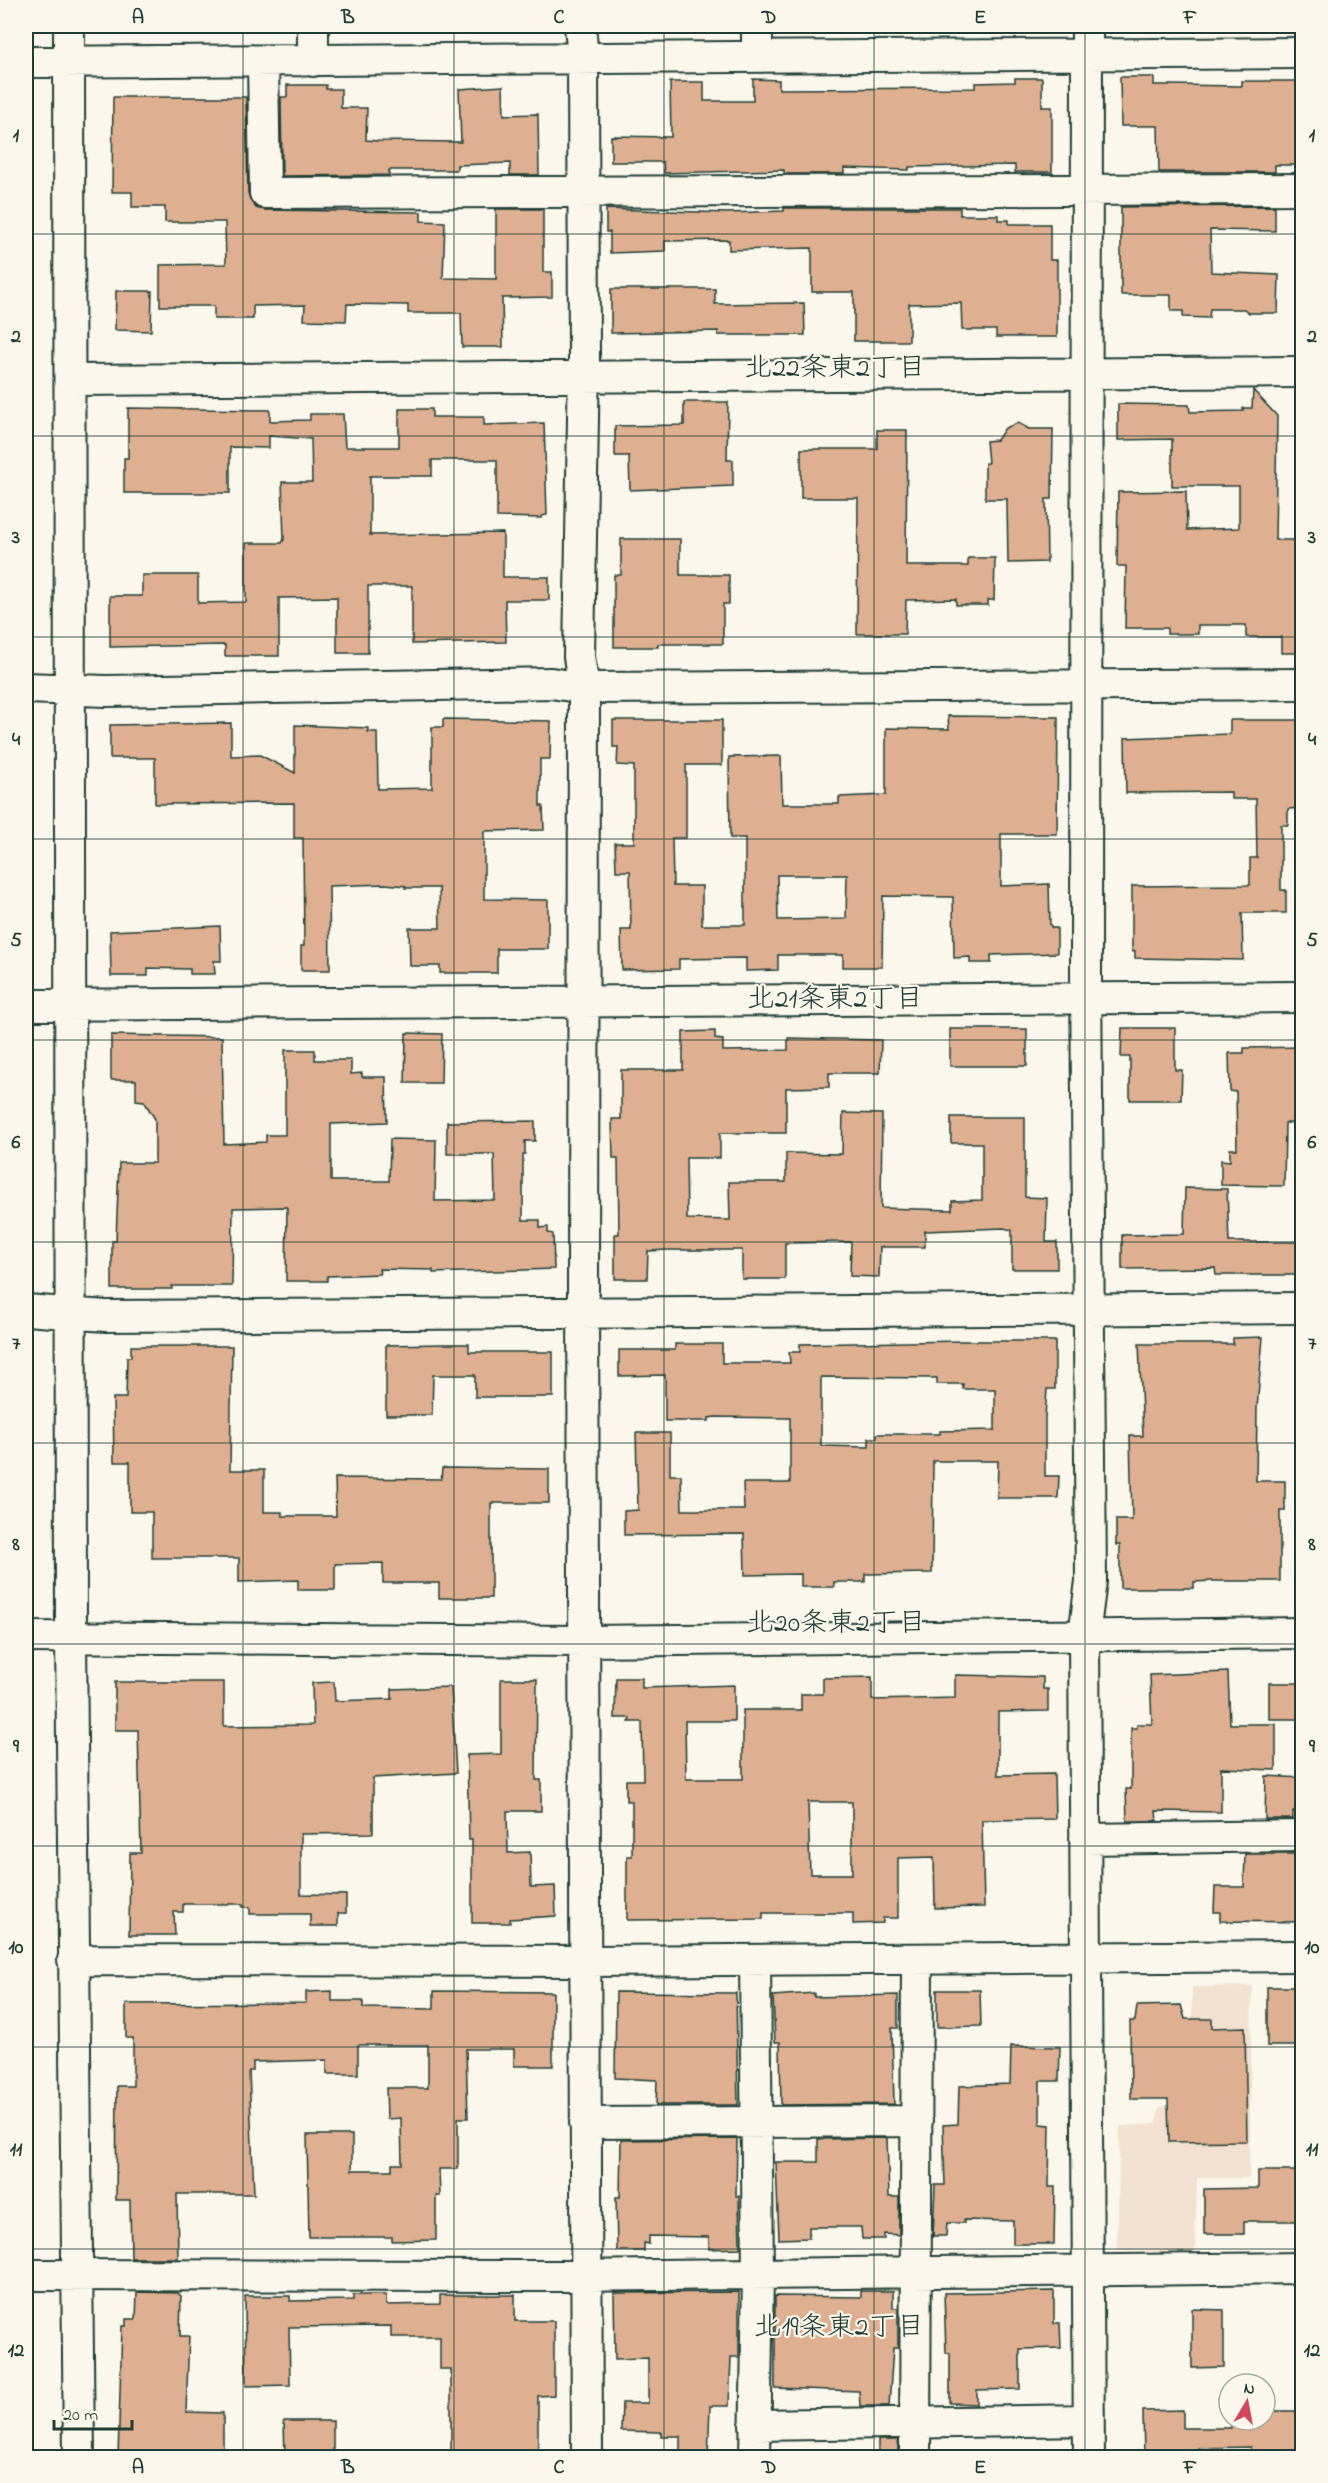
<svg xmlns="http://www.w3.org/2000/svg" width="1328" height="2483" font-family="'Indie Flower','Klee One',sans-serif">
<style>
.built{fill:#f2e1d0}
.building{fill:#deaf90;stroke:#1f3d34;stroke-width:1.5;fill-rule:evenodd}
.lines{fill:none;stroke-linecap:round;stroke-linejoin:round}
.minor-casing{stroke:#1f3d34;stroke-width:34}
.minor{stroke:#fbf7ec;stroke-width:30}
.grid{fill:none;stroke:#1f3d34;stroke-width:1.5;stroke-opacity:0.55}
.labels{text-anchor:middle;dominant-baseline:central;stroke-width:4.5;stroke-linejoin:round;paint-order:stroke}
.neighbourhood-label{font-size:28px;fill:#1f3d34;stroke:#fbf7ec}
.neatline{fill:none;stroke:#1f3d34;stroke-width:2}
.grid-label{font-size:20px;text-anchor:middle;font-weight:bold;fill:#1f3d34}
</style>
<rect width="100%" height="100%" fill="#fbf7ec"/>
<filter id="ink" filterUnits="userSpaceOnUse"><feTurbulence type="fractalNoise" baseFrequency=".0167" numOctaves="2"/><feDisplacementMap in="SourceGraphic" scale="12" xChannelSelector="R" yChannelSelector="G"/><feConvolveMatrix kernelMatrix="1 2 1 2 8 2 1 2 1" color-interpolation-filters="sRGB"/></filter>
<g filter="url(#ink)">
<path class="built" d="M1252,1986L1249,2178H1197L1195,2253L1117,2250L1120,2126L1156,2124L1159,2107L1192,2105V1987Z"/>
<path class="building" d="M1120,77H1154V85H1170L1242,86V81H1302V165H1275V172H1159L1158,126H1121Z
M1015,78H1042V107H1052V172H1015V165L909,167V170L844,168V174H784V170L664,173L663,162H611V136L671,137L670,82H704V101H753V79L779,80V89L975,88V83L1015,82Z
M287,85H326V89H341V108H367L366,140L378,141L461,142L459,89L503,86L504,115L538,114L539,175H510V163L457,165V170H389V175L282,176L281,97H287Z
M113,97H246L248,193L256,208L265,210L421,212V221L445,222L443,278L496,279V209H543V272H552V297L502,298L503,347H462L461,313H408V305L347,304L346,321L304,320L305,305L253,306V319H214V306H160V265L226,264L225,222H165V207H132V192H112Z
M1275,206V231L1210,230L1211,272L1279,275L1278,313H1249L1244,309H1210L1209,318L1183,317V311H1171V295H1121V207Z
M784,208H960V215H998V220H1009V224H1050V260H1057V337H996V330H962L961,303L909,304V341H854V292H812V248L729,250V240L665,241V251L610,253V232H606V209L728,213L784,211Z
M611,289H715V304L804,303L805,335H718V331L611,333Z
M116,291H152L151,331L115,330Z
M1253,390L1277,416L1275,540H1302V653H1281V637H1246V625H1198V634H1167V628H1125L1126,566H1117L1118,492L1186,491L1187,530L1239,528V486H1172V439L1118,440V404L1189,405L1190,412L1243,411V408H1252Z
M684,402H728L727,460H733V486L630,490L629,456H615V426L684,425Z
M128,408L270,410V421L310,420V414H343L345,447H399V409H432V417H484V425L544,423L547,515L542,516V518L497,517V460H432V476H370V535L503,533V577H549V600H505L506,642L412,644V586H368V653H337V597L279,598V656H225V645L110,647V596H142V575H198V603L246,602V543H282L284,539L282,482H312L311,439L269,436V448L230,447V493H124V458H128Z
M1018,423L1029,429H1053L1052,499H1046L1047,562L1008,563L1007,499H985V463H988L986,441L997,440L1005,428Z
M877,430H907L906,566H968V558H995L994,600H988V605H956V599L906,600L905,634H857L858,498H801V449H877Z
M621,539H680V575H729V604H723V644H658V647H614V575H621Z
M948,716L1058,717L1057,834H1001V886L1049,884L1050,925L1052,928H1057V953L991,955V963H970V957L954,958L953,897L883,896L882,967H843V955H778V970L746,971V958L679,959V969L622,970L621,930H631L630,871H616L615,843H634V766L617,765L618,747H613V720H722V765H686V838H672L673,886H702V925H745V838H730L729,757L781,756L782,804H839V797L886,795V728L949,729ZM777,875H847L846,919L778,920Z
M443,719L551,721L550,759H540V806H543L544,830L484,831V899L548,900V949H497V973H440V966H410L409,928H440L439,888H405L406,886L385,884L329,886L330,970H301V946H304L303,838H294V803L155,804V758H110V725L231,723V756L260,755L295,773V725L368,728V732H377L378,789L432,788V727H443Z
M1230,720H1302V808L1288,809V825H1281V890H1286V913H1242L1243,960L1135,958V951L1132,952V886L1250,885V858H1257L1256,799H1231V792L1126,793L1125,738L1230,734Z
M220,926L221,961H214L215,974H190V969L148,968V976H111L110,931Z
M1122,1028H1175V1070H1182L1181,1100H1130V1057H1121Z
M950,1029H1027V1066H950Z
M715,1031V1039L723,1040V1051L788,1050V1038L881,1040L880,1073H829V1087L786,1088V1133H720V1158H686L687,1219L730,1220L729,1182H786V1153L842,1154L843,1113L882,1114L881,1208L952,1210V1201L982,1200V1143H951V1117H1025V1197L1047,1198L1046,1242H1057V1269H1012V1230L1004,1228L925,1231V1247H880L879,1277L850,1276L851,1242L785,1243V1279H742V1250H667L648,1251L647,1279H615V1234H619L618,1158H613L612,1119H621V1070H683V1032Z
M406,1033L442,1034L441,1083H405Z
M111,1035L222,1037L224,1144L266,1142V1135H285V1050H315V1060H351V1074L362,1073V1077H386L387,1122L331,1124V1181H389L390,1139L436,1140L435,1201L495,1200L494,1154H447V1122L535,1121V1141H525V1154H523V1220H540V1228L548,1227V1233L553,1234L554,1269L433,1273V1270L379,1269L380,1274L327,1276V1281H286L287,1207L233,1208L232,1286H172V1289H112V1241H116L119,1163H155V1119L144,1101L136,1100V1080H111Z
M1302,1047V1123H1285L1284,1186L1221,1185V1160L1230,1161V1149H1237L1236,1092L1230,1091L1229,1053H1244V1048Z
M1185,1188L1227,1189L1229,1242H1302V1275H1216L1215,1268L1122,1269V1235L1184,1234Z
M1263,1337L1257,1408L1256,1481H1285V1511H1280V1581H1212L1194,1582V1588H1120V1545H1116V1520H1132L1130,1436H1143L1139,1344H1233V1338Z
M962,1341H1055V1389H1047L1045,1417V1476H1059L1058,1498H997L998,1461H933L932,1573L865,1574V1582H834V1587H801V1574L745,1575L744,1534L624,1535V1511L638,1510L636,1433H670V1475H681L682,1510H744L743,1483H790V1418L715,1417L709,1418V1421H665V1375L619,1376V1350H675V1344H722V1363H790L789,1352H800V1344ZM821,1377L937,1378V1384H963V1389H995V1430L940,1431V1434H877V1438H869V1447L821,1446Z
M443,1344H469V1352H553V1397H475V1375H433L432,1415H386V1345Z
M131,1346H232L230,1470H264V1512H282V1516H336L335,1478L441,1479L442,1468L549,1469V1503H491V1598H439V1583H383V1563L335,1564V1590H298V1580L239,1582V1558H152V1512H130V1462H114L113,1398H126L127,1357H131Z
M1228,1672L1230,1724H1276V1770L1221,1768V1812L1156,1811L1157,1821H1127L1126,1789H1131V1728H1137V1724H1152L1150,1675Z
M955,1675L1043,1677V1689H1048V1711L998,1712V1775L1054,1774L1055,1819L982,1820L984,1907L935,1908L934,1857L898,1858V1918H883V1923L853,1924V1913H763V1919L627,1920V1856H632V1801H626V1780H643L642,1722H629L630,1718H615L616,1678H642V1688L734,1685V1721H685L686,1779H743V1710H801V1694H823V1678L872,1677V1700L955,1698ZM808,1802H852V1874H810Z
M501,1679H537L536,1780H541V1811H507L508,1853L530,1852L531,1887L555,1886L556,1916L510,1919V1923H472V1840H469L467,1755L501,1754Z
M115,1682H224V1726L313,1725L312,1683L334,1682L335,1701L392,1699V1689L451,1687L456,1773L373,1778V1833L301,1834V1894L346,1895V1913H338V1926H310V1914H250V1907H243V1904H183V1912H174L175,1935H129L130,1853H141L138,1730H115Z
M1269,1683H1302V1719H1269Z
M1266,1776L1302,1778V1811L1293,1812V1819H1265Z
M1245,1854H1302V1922L1220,1921V1912H1214L1215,1887H1244Z
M1267,1987H1299V2046H1267Z
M937,1990H980L981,2026L937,2027Z
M332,1991V2001H363V2008L434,2009V1991L553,1992V2066H514V2049H466L468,2118H458V2169H439L440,2196H436V2240L392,2241V2237H309L307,2135H352V2170H392V2164H402L401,2118L387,2119L386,2088H428V2045H358V2074H327V2060L253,2062V2071H249L254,2194H177L178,2258H131L130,2200H116L117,2086H133V2038H126V2004L306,2003V1992Z
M616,1992L736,1993L738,2105H656L657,2080L615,2078Z
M814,1993V1997L898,1995V2028H892L894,2104L781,2105L780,2042H775L773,1996Z
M1181,2005L1185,2019H1212V2028L1245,2027L1247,2141L1169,2142L1168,2099H1131L1130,2021H1135L1137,2006Z
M1011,2046L1060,2047L1059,2081H1040V2124L1050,2125L1049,2187H1055L1054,2244H1013V2221L964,2220V2223H947L946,2236H933L935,2185H945L943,2125L958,2124L959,2086L1010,2084Z
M887,2138L889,2197H899V2235L884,2234V2239H862L861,2227H809V2238L779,2239L776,2162H818V2139Z
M737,2139L736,2196H739L740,2248L709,2249V2237L649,2236V2244L644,2243V2251H617L616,2197H620L621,2140Z
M1258,2171H1302V2217H1296V2221H1244V2234H1204V2189L1258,2188Z
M861,2291H893V2308H898V2348H893L889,2406H860L859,2391L775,2388V2296L861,2297Z
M1054,2291V2323H1060L1061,2348L1020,2349V2389L977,2390V2404L950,2403V2353H946L944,2293Z
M137,2292L178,2293L181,2296L180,2336H189L186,2412L223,2413V2457H118L122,2326H126V2319H136Z
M739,2292V2357H731L729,2406H710L708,2457H680V2436H661V2432L621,2431L622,2403H648V2358L615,2359L614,2293Z
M353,2295H386V2305L440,2304V2295H515V2321H554V2395L538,2396V2457H451V2369H440V2337H391V2326L289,2327L290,2385L246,2386L245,2296H290V2301L353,2300Z
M1192,2309L1224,2310V2367L1192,2368Z
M1183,2410V2428H1231V2420H1265V2411H1302V2455L1250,2454V2447L1198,2448V2453H1186L1187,2457H1144L1143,2411Z
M284,2421H333V2457H285Z
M878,2440H898V2457H878Z"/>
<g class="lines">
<g class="minor-casing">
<path id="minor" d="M69,26L71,1638L79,2458
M580,26L583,57L584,358L579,657L584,688L583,1296L587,2458
M757,26V55
M1087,26L1086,977L1091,1581L1084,1636L1089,2458
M263,61L265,193L1302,189
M313,61V26
M26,62L1302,53
M70,380L1302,372
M26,688L106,691L551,683L584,688L1302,684
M26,1005L1302,997
M26,1310L106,1316L1302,1308
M26,1637L586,1641L1302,1633
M1085,1839L1302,1836
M73,1960L586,1961L1302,1956
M755,1960L758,2274L755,2458
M585,2123L917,2121
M26,2275L566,2276L1302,2268
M755,2425L1088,2420
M915,2458L917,1959"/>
</g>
<use href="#minor" class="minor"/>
</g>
</g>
<path class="grid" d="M243,26V2458M454,26V2458M664,26V2458M874,26V2458M1085,26V2458M26,234H1302M26,436H1302M26,637H1302M26,839H1302M26,1040H1302M26,1242H1302M26,1443H1302M26,1644H1302M26,1846H1302M26,2047H1302M26,2249H1302"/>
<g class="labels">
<g class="neighbourhood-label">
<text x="835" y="369">北22条東2丁目</text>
<text x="835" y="1000">北21条東2丁目</text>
<text x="836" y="1624">北20条東2丁目</text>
<text x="839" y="2328">北19条東2丁目</text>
</g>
</g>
<rect width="1328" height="2483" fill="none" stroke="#fbf7ec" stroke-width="66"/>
<g transform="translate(1247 2402) rotate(10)"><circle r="28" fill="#fbf7ec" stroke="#a3ada2" stroke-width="1.5"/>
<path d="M0-4.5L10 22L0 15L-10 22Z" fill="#d1495b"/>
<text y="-9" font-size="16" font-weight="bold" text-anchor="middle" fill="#1f3d34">N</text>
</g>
<path d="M54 2420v9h78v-9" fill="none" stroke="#1f3d34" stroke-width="3"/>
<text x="63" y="2420" font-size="18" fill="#1f3d34" stroke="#fbf7ec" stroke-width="4.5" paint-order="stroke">20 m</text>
<rect x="33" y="33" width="1262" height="2417" class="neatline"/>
<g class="grid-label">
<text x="138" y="23">A</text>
<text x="348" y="23">B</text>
<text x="559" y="23">C</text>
<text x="769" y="23">D</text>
<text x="980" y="23">E</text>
<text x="1190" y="23">F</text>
<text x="16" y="141">1</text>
<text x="1312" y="141">1</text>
<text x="16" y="342">2</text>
<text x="1312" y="342">2</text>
<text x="16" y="543">3</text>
<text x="1312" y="543">3</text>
<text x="16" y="745">4</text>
<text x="1312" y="745">4</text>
<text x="16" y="946">5</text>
<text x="1312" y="946">5</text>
<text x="16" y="1148">6</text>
<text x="1312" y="1148">6</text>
<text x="16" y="1349">7</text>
<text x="1312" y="1349">7</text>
<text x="16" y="1550">8</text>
<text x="1312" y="1550">8</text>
<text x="16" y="1752">9</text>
<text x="1312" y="1752">9</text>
<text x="16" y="1953">10</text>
<text x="1312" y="1953">10</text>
<text x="16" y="2155">11</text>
<text x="1312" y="2155">11</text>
<text x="16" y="2356">12</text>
<text x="1312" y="2356">12</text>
<text x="138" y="2473">A</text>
<text x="348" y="2473">B</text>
<text x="559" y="2473">C</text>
<text x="769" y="2473">D</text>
<text x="980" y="2473">E</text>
<text x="1190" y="2473">F</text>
</g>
</svg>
